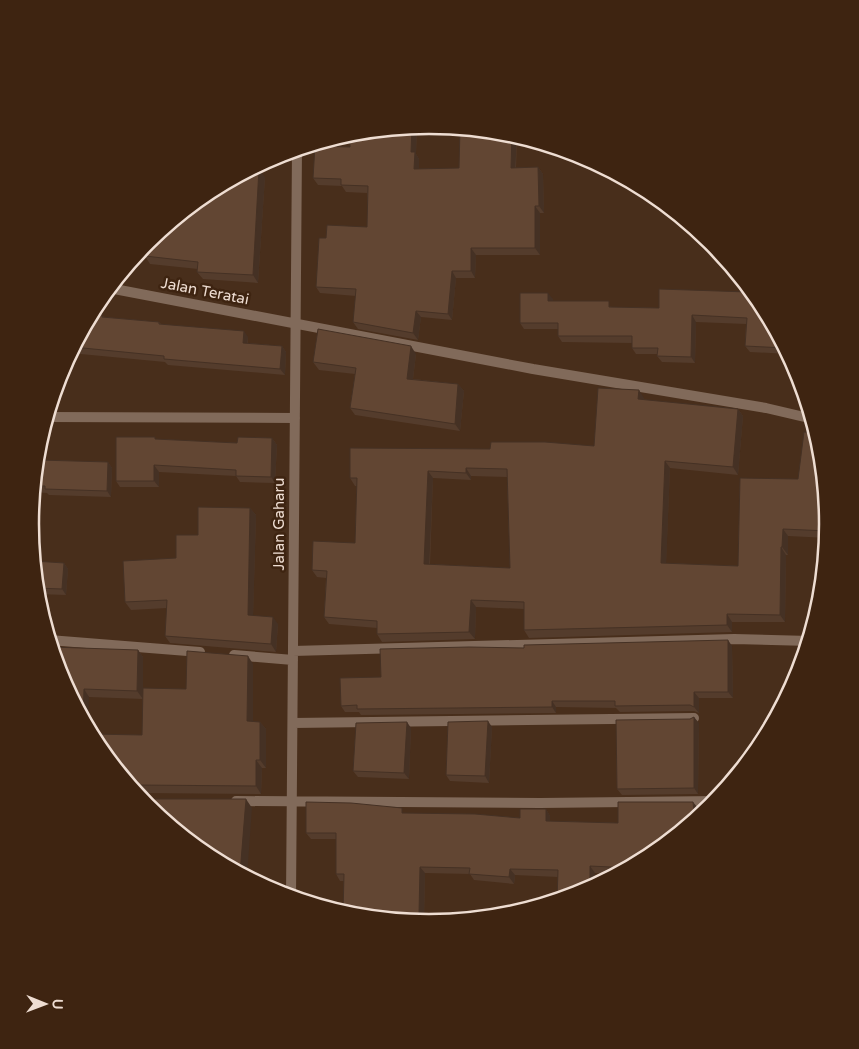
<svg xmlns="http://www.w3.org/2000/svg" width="859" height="1049" font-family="'Varela Round',sans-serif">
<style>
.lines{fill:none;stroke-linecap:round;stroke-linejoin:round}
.minor{stroke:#816a5a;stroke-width:10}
.wall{fill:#543c2c;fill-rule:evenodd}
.shaded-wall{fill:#453124}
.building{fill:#624633;stroke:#453124;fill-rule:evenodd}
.labels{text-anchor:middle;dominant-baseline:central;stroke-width:5;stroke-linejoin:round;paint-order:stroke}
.street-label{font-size:15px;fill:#eeddd2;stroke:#3e2411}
.rim{fill:none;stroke:#eeddd2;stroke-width:2.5}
</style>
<rect width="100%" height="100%" fill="#482e1b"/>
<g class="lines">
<path class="minor" d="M109,288L533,369L766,408L813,419
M47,417L295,418
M49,640L200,652
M293,651L734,639L810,641
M234,655L293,660
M293,723L694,718
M236,801L540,803L717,801
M291,898L297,149"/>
</g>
<path class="wall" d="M417,126L416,154L419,159V169L459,168L508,133L517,135L516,168L538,167L543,174L544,213H540V255H476L475,278H456L452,320L421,317L418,340L358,329L353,322L356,296L320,293L316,287L326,238L367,227V193L346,192L342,186L318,185L313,178L350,147Z
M265,177L258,283L203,279L197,272L198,269L150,264L145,256L146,246H144L147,242Z
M748,292L789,354L750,352L745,346L746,324L696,322L695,363L662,362L657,356V354H636L632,348V343L562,342L558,336V329H524L520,323L553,299V301L613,307L659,308Z
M92,312L105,317L159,322L161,324L248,337V343L282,346L286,352L285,375L168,365L165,362L70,353Z
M416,354L413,379L458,384L464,391L460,431L355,415L350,408L355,374L319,370L313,362Z
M644,398V400L738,409L743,416L738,475L670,468L666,563L738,566L740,478L829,525L828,538L788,536V555H786L785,622H732V632L529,638L524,630V609L476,607L475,639L382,642L377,634V628L329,624L324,617L326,578L317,577L312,570L355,543L357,486H355L350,478L490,449L594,446ZM471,476L507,477L510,568L430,564L433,478L471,480Z
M272,438L277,445L275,483L240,482L236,476L159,472V487H120L116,481L156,439L237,443Z
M44,445V460L108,462L112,468L111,497L49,495L47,493L33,492L38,446Z
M250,508L256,515L253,616L278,624L276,652L170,643L165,636L167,608L131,610L125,602L176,558L198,535Z
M34,561L64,563L68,569L66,595L37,594Z
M732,646L733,698H699V713L694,711L620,712L616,708L556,707V713L361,715L359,712H345L341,706L381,677L524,648Z
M138,650L143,657V699L89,697L60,677Z
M253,664V722H260L266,729V768H262L261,794L141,793L137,795L130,786V784H128L97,746L142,735L186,689Z
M699,723L698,794L622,795L617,789Z
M492,727L489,783L450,781L446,775Z
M411,728L409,779L358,777L353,771Z
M698,808L699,818L651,857L620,874L595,873L558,877L515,875L514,884L474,880L470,874L425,873L424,920H418L344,881H340L336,874V839H311L306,833L406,813L520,818L546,809L550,816V821L618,823Z"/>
<path class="shaded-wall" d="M417,126L416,154L419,159V176L414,169L411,152L412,127Z
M512,134L517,135L515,174L511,168Z
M538,167L543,174L544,213L539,206Z
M259,169L265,177L258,283L253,275Z
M535,206L540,213V255L535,248Z
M471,248L476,255L475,278L471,271Z
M452,271L456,278L452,320L448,314Z
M548,293L553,299V307L548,301Z
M416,311L421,317L418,340L413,333Z
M692,315L696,322L695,363L691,357Z
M244,331L248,337L247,349L243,343Z
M282,346L286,352L285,375L280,369Z
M411,346L416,354L412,386L407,379Z
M458,384L464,391L460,431L455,424Z
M639,390L644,398L643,407L638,399Z
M738,409L743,416L738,475L733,467Z
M272,438L277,445L275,483L271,477Z
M40,439L44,445V466L39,460Z
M665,461L670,468L666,570L661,563Z
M108,462L112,468L111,497L107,491Z
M154,465L159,472V487L154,481Z
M466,468L471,476V480L466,473Z
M428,471L433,478L429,571L424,564Z
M250,508L256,515L253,622L248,615Z
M783,529L788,536V555L782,547Z
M781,547L786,555L785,622L780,615Z
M64,563L68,569L66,595L62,589Z
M471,600L476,607L475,639L469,632Z
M727,614L732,622V632L727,625Z
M273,617L278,624L276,652L271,644Z
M728,640L732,646L733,698L728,692Z
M138,650L143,657V699L137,691Z
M248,656L253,664V729L247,721Z
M84,689L89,697L88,729L83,719Z
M694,692L699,698V713L694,707Z
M552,701L556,707V713L552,707Z
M694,717L699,723L698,794L694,788Z
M488,721L492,727L489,783L485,776Z
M260,722L266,729V768L260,760Z
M407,722L411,728L409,779L404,773Z
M256,760L262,768L261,794L256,786Z
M246,799L252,808L247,878L240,874Z
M693,802L698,808L699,818L695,821Z
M546,809L550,816V827L546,821Z
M590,866L595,873L594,887L590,890Z
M420,867L425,873L424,920L419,914Z
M510,869L515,875L514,884L509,877Z
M413,914L418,920V923L413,922Z"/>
<path class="building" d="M412,127L411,152H415L414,169L459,168L460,128L508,133L512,134L511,168L538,167L539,206H535V248H471V271H452L448,314L416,311L413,333L353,322L356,289L316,287L319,238H326L327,225L367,227L368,186L341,185V179L313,178L315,146L350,147V133Z
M252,169H259L253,275L197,272L198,262L145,256L146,243L147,242L208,192Z
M748,287H749L762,303L785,346V348L745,346L747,318L692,315L691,357L657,356L658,348H632V336H558V323H520V293H548V301H609V307L659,308V289L748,292Z
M92,312L102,313V317L159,322V324L244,331L243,343L282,346L280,369L164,359V356L73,347Z
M318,329L411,346L407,379L458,384L455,424L350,408L356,368L313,362Z
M598,388L639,390L638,399L738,409L733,467L665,461L661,563L738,566L740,478L798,479L804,432L817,433L821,447L829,525L828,531L783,529L782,547H781L780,615L727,614V625L524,630V602L471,600L469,632L377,634V621L324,617L327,571L312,570L313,541L355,543L357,478H350V448L490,449L491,442H545L594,446ZM466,468L507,469L510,568L424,564L428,471L466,473Z
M116,437H155V439L237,443L238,437L272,438L271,477L236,476V470L154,465V481H116Z
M40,439L39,460L108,462L107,491L45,489V486H34L38,446Z
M198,507L250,508L248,615L273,617L271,644L165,636L167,600L125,602L123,561L176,558V535H198Z
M34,561L64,563L62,589L36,588Z
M728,640V692H694V707L690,705L615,706V701H552V707L357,709V705L341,706L340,678L381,677L380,649L469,647L524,648V645Z
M51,647L138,650L137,691L84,689L83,719L60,677Z
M187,651L248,656L247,721L260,722V760H256V786L136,785L131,788L130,786L129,776H122L97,746L91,734L142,735L143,688L186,689Z
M694,717V788L617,789L616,720L690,719Z
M488,721L485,776L446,775L448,722Z
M407,722L404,773L353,771L356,723Z
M140,799H246L240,874L207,857L147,807Z
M306,802L351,803L402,808V813L475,814L520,818V809H546V821L618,823V802H693L695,821L651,857L631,868L590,866V890L582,894L557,901L558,870L510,869L509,877L469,874L470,868L420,867L419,914H413V922L351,916L343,914L344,874H336V833H306Z"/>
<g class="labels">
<g class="street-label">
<text transform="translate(205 291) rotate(11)">Jalan Teratai</text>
<text transform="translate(279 524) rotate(-90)">Jalan Gaharu</text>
</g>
</g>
<path d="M0 0H859V1049H0ZM39 524a390 390 0 1 1 780 0a390 390 0 1 1-780 0Z" fill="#3e2411" fill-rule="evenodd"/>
<path class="rim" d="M39 524a390 390 0 1 1 780 0a390 390 0 1 1-780 0Z"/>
<g transform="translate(45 1004) rotate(91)" stroke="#3e2411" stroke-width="4" paint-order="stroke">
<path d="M0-4L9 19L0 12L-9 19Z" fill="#eeddd2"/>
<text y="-8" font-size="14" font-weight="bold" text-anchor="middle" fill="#eeddd2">U</text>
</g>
</svg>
